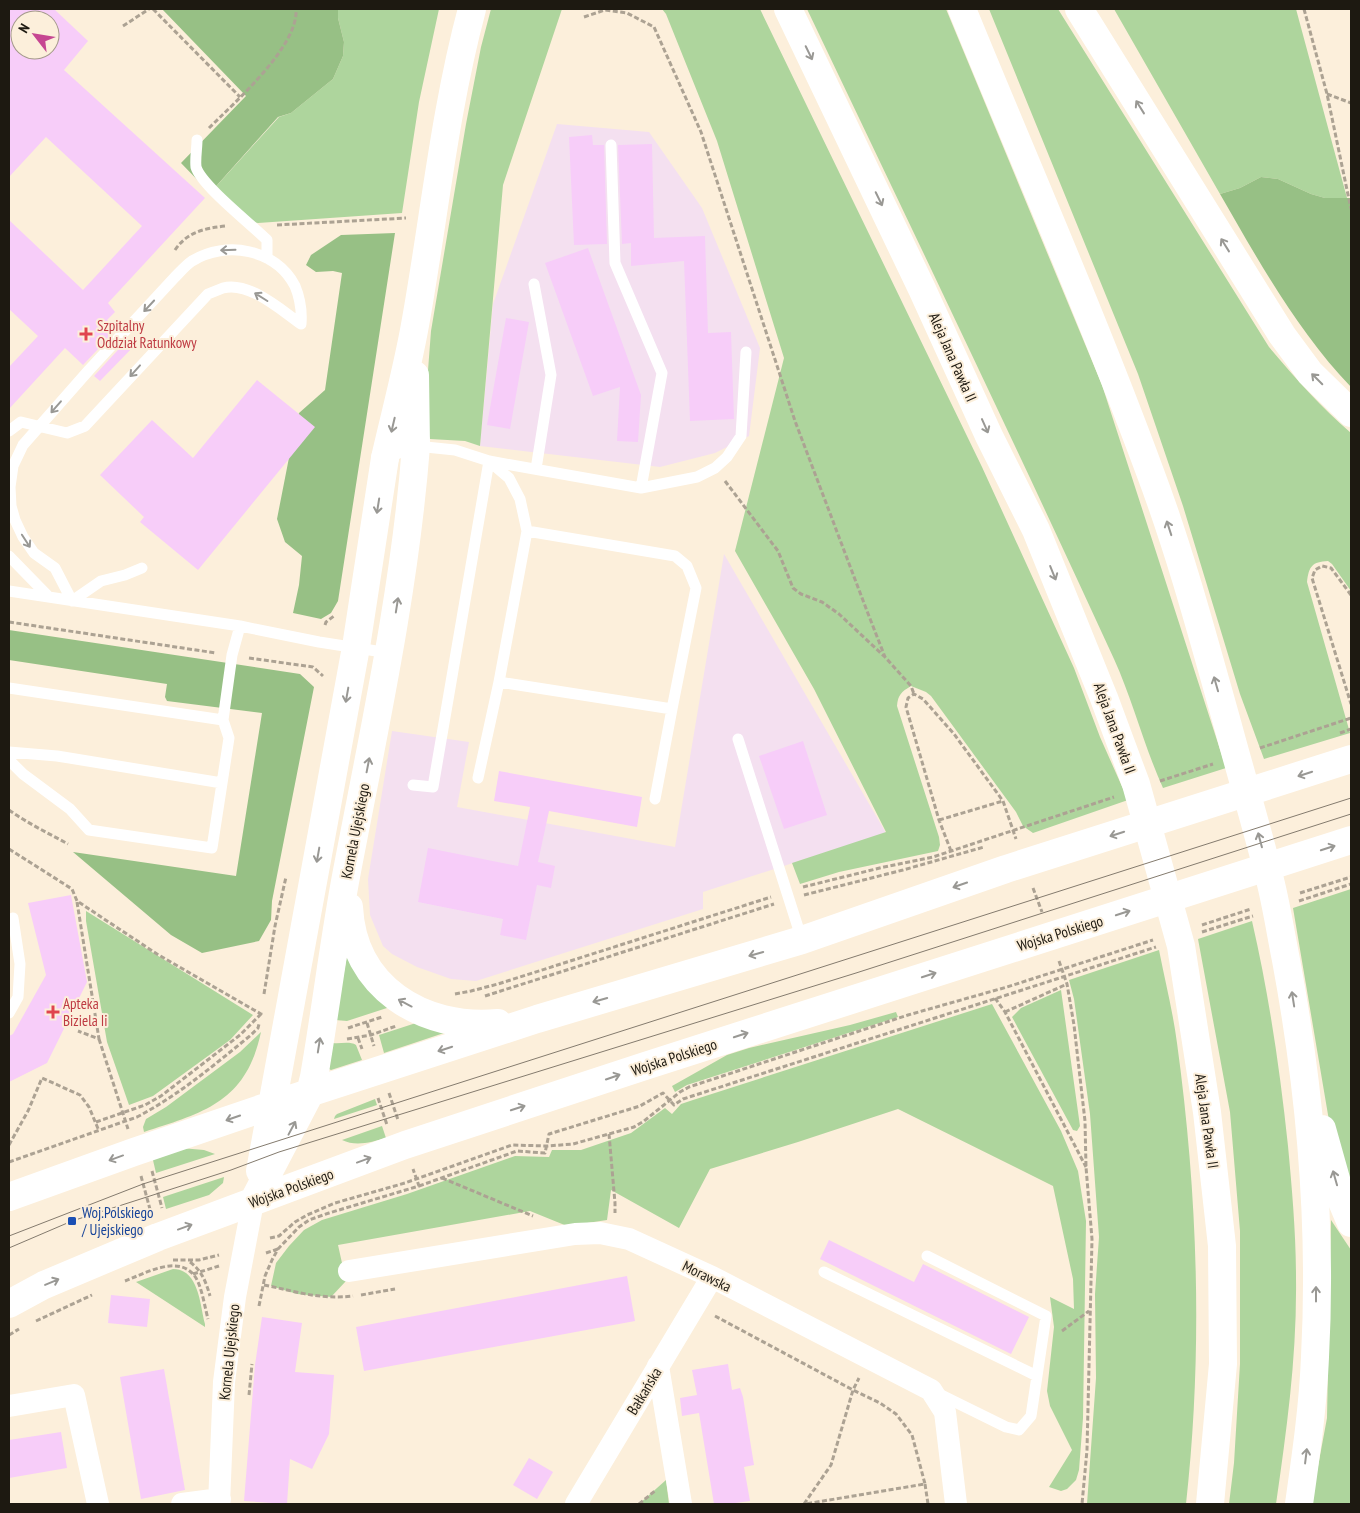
<svg xmlns="http://www.w3.org/2000/svg" width="1360" height="1513" font-family="'PT Sans Narrow',sans-serif">
<style>
.industrial{fill:#f4e0f0}
.green{fill:#aed59d}
.forest{fill:#97c085}
.building{fill:#f7cdf9;fill-rule:evenodd}
.lines{fill:none;stroke-linecap:round;stroke-linejoin:round}
.path{stroke:#aca293;stroke-width:3;stroke-dasharray:5 2.5;stroke-linecap:butt}
.service{stroke:#fff;stroke-width:11}
.minor{stroke:#fff;stroke-width:22}
.tertiary{stroke:#fff;stroke-width:28}
.primary{stroke:#fff;stroke-width:28}
.tram{stroke:#847b6e;stroke-width:1}
.oneway{stroke:#999894}
.health-dot{fill:#e0444e;stroke:#fcefdb;stroke-width:2}
.transit-dot{fill:#1a4fb4;stroke:#fcefdb;stroke-width:2}
.labels{text-anchor:middle;dominant-baseline:central;stroke-width:4;stroke-linejoin:round;paint-order:stroke}
.health-label{font-size:15px;fill:#be3a42;stroke:#fcefdb;text-anchor:start}
.street-label{font-size:15px;fill:#1d1911;stroke:#fcefdb}
.transit-label{font-size:15px;fill:#164399;stroke:#fcefdb;text-anchor:start}
</style>
<rect width="100%" height="100%" fill="#fcefdb"/>
<path class="industrial" d="M557,124L649,132L702,208L760,348L749,436L715,453L660,467L480,446L493,304Z
M724,554L886,833L703,892V909L476,981L451,979L417,967L392,954L383,946L370,915L368,879L392,731L469,742L457,807L675,847Z"/>
<path class="green" d="M338,9H439L419,102L402,213L258,223L239,220L210,193L279,117L291,113L333,79L343,56L344,42L338,18Z
M491,9H562L503,185L480,446L465,441L430,439L424,423L431,331L466,124L481,47Z
M662,9H760L982,467L1074,668L1100,737L1128,800L1033,833L1023,826L1016,812L931,696L926,692L911,686C901,692 898,695 897,706L939,837L940,845L938,851L839,872L800,884L792,863L886,832L814,689L735,551L784,358L717,141L666,14Z
M807,9H946L1102,385L1226,768L1163,788C1144,746 1133,701 1114,659C1014,441 910,225 807,9Z
M989,9H1058L1269,347C1295,378 1321,407 1351,433V591L1332,564L1328,561C1312,562 1309,566 1307,582L1350,733L1264,759L1240,694L1183,506L1138,374Z
M1114,9H1296L1347,198H1325L1311,194L1278,179L1261,177L1240,188L1220,194Z
M1351,889V1206L1336,1162L1293,908Z
M86,911L253,1015L230,1040L153,1096L129,1105L107,1042L86,921Z
M1252,921C1269,995 1280,1070 1288,1146C1292,1189 1296,1234 1296,1278C1297,1355 1287,1428 1276,1504H1229L1234,1463L1240,1364V1231L1230,1112L1198,939Z
M1159,950C1165,981 1173,1012 1177,1043C1198,1196 1203,1351 1186,1504H1087L1096,1378L1095,1294L1099,1237L1090,1114L1074,999L1069,980Z
M347,956H349L390,1007L347,1021L335,1020Z
M1061,990L1080,1126L1077,1131L1073,1130L1012,1017L1021,1008Z
M992,1004L1061,1131L1078,1171L1086,1221L1083,1418L1079,1470L1076,1480L1067,1489L1061,1491L1049,1487L1072,1450L1050,1406L1047,1391L1054,1327L1050,1297L1074,1309L1073,1279L1053,1186L898,1109L798,1142L710,1169L679,1228L611,1190L607,1220L567,1226L530,1211L338,1245L346,1281L331,1297L297,1294L271,1286L276,1263L289,1246L304,1230L322,1220L407,1194L515,1156L549,1157L552,1150H581L631,1133L665,1108L672,1114L681,1104L693,1100Z
M896,1012L898,1017L687,1085L675,1092L672,1086L727,1055L749,1048L850,1025Z
M419,1022L450,1031L384,1053L379,1035Z
M261,1032C246,1102 205,1112 144,1132L143,1127L146,1119L166,1107L240,1052Z
M333,1043C340,1044 350,1041 356,1045L362,1060L331,1070L329,1069Z
M375,1099L377,1105L334,1119L335,1116L337,1114Z
M382,1126L386,1138C372,1142 356,1147 342,1140Z
M181,1148L204,1150L215,1154L156,1173L152,1156Z
M224,1177L223,1183L209,1195L166,1209L163,1197Z
M1331,1220L1351,1250V1504H1311L1327,1418Z
M173,1269C199,1269 200,1305 205,1324V1327L136,1282Z
M666,1480L669,1504H639Z"/>
<path class="forest" d="M162,9H338V18L344,42L343,56L333,79L291,113L278,117L210,193L181,163L246,96Z
M1261,177L1278,179L1311,194L1325,198H1351V387C1298,332 1258,260 1220,194L1240,188Z
M395,233L338,601L331,613L321,619L293,613L299,585L302,556L285,542L277,519L295,427L299,413L325,390L342,273L333,271L316,272L306,265L311,255L341,235Z
M9,630L300,674L314,687L272,901L271,920L259,941L202,953L171,935L73,852L236,876L262,713L167,701L165,697L167,684L9,660Z"/>
<path class="building" d="M9,9H54L88,41L64,70L205,198L108,303L115,312L107,320L117,329L83,365L65,348L9,409V367L38,336L9,309V220L83,290L142,226L46,137L9,177ZM20,20H50V50H20Z
M592,135L593,145H604L607,244L574,245L569,137Z
M652,144L654,238L705,236L708,333L731,332L734,419L690,421L684,261L631,266V243L622,244L618,145Z
M588,248L641,395L638,442L617,441L620,387L593,396L545,263Z
M506,318L529,322L510,429L487,425Z
M128,339L135,345L100,381L94,376Z
M257,380L315,427L198,570L140,522L144,517L100,475L152,420L193,458Z
M803,741L827,815L784,829L759,756Z
M499,771L642,797L637,827L549,811L538,862L555,866L551,888L537,885L526,940L500,935L503,919L418,902L428,848L518,866L530,807L494,801Z
M71,895L87,982L47,1063L9,1082V1036L13,1034L46,975L28,903Z
M829,1240L914,1282L923,1264L1029,1317L1011,1354L820,1259Z
M627,1276L635,1321L364,1371L356,1327Z
M111,1295L150,1299L147,1327L108,1323Z
M262,1317L302,1323L295,1372L334,1375L329,1434L312,1469L290,1459L287,1504L244,1501L255,1365Z
M728,1364L732,1390L740,1388L743,1397L754,1465L744,1467L750,1501L728,1504H714L699,1413L682,1416L680,1398L697,1395L692,1370Z
M164,1369L185,1490L141,1499L120,1377Z
M61,1432L67,1468L9,1478V1440Z
M529,1458L553,1472L537,1499L513,1485Z"/>
<g class="lines">
<path class="path" d="M153,9L240,97
M1304,9L1327,94L1351,209
M584,17L605,10L627,13L654,27L701,132L795,421L867,611L885,657
M123,26L149,9
M1327,94L1351,103
M209,128C234,103 299,46 296,9
M277,225L406,218
M175,250C187,232 205,228 226,226
M725,481L778,551L793,588L801,594L822,602L839,614L885,657L911,686L914,694
M1351,595L1331,568L1322,566L1315,570L1312,578L1351,704
M9,622L216,653
M325,625L326,622L334,616
M249,658L313,667L323,676
M1340,733L1351,729
M1260,748L1351,718
M1160,781L1213,764
M9,810C27,823 48,833 68,844
M939,820L1003,801
M9,849L72,889L77,901L157,954L261,1014V1012
M951,851L939,820L906,707L908,698L914,694L923,699L954,734L1003,801L1016,839
M803,887L884,867L933,857L1114,797
M1033,888L1042,912
M1300,893L1351,877
M804,895L903,870L984,847
M1299,901L1351,884
M77,902L99,1039L78,1031
M1202,925L1251,909
M1202,932L1253,916
M1059,961L1067,984L1074,1025L1085,1121L1086,1167L1092,1239L1087,1450L1082,1504
M264,994L275,926L286,877
M455,994L471,991L498,984L771,897
M485,996L774,904
M995,998L1005,1012L1086,1167
M1005,1012L1067,984
M367,1023L374,1046
M348,1028L382,1017
M358,1038L362,1049
M99,1039L128,1129
M347,1039L371,1035L396,1026
M389,1093L398,1120
M378,1098L387,1125
M96,1122L145,1105L161,1096L240,1035L261,1014
M609,1134L615,1203V1213
M9,1145L28,1111L42,1078L80,1095L89,1107L99,1131
M9,1162L137,1117C179,1095 214,1065 251,1035L258,1028L259,1024
M152,1171L162,1208
M141,1176L151,1213
M442,1178L533,1216
M419,1186L517,1151L545,1153L549,1134L640,1106L663,1093L674,1105L683,1099L1156,947
M270,1238L279,1236L295,1222L307,1215L335,1203L405,1183L512,1145L547,1146L573,1144L634,1127L644,1121L680,1092L689,1087L908,1015L1007,987L1153,940
M266,1253L278,1249
M173,1260H199L219,1255
M190,1262C202,1271 206,1282 210,1296
M193,1274L219,1266
M125,1281C146,1273 180,1253 196,1278C202,1288 205,1308 208,1319
M264,1285C295,1291 319,1300 353,1296
M361,1295L395,1289
M259,1306L265,1276L272,1260L278,1249L299,1227L309,1220L329,1213L419,1186L413,1169
M715,1316L853,1390L880,1403L896,1414L912,1435L925,1484L805,1504
M36,1321L92,1295
M1062,1331L1089,1311
M9,1335L19,1329
M249,1395L252,1364
M925,1484L928,1504
M639,1504L656,1490
M804,1504L831,1465L853,1390L859,1378"/>
<path class="service" d="M197,140C197,148 195,159 196,167C201,185 252,225 267,240V258
M611,145L615,263L662,373L641,488
M534,284L551,375L536,469
M9,431L21,422L67,433L85,426L208,294C213,292 218,290 223,288C249,281 281,310 301,324
M387,458L416,446L455,450L489,461L641,488L697,477L715,468L727,457L741,436L746,352
M489,461L509,478L520,499L527,531L499,682
M527,531L675,556L687,566L696,588L672,709
M9,556L49,597
M142,568L125,575L101,581L72,601L55,568L34,553L23,537L15,520L11,506L10,487L13,466L23,445L89,370L175,277C180,272 186,265 192,261C226,240 276,249 295,286C300,298 302,311 301,324
M9,591L240,626L319,642L389,653
M9,688L223,720
M738,739L802,940
M9,752L57,756L222,783
M9,760L23,774L70,809L89,830L212,848L229,738L223,720L232,655L240,626
M478,778L499,682L672,709L655,799
M413,785L433,787L489,461
M9,1013L18,997L20,964L13,918
M927,1256L1046,1316L1031,1416L1019,1430L1006,1427L937,1393
M824,1272L1037,1376"/>
<path class="minor" d="M349,1271L575,1234L600,1233L629,1239L712,1277L931,1390L945,1412L956,1504
M658,1366L681,1504
M9,1406L74,1395L98,1504
M182,1504L220,1499
M219,1504L224,1382L235,1297L253,1202
M576,1504L712,1277"/>
<path class="tertiary" d="M349,907C353,987 422,1030 498,1023
M260,1171L356,647L385,458
M9,1197L134,1152L272,1105L537,1019L802,940L1006,869L1351,759
M253,1202L310,1093L314,1077C326,1008 334,939 347,871C374,730 405,590 416,446
M9,1304L44,1285L158,1237L405,1145L645,1066L1351,840"/>
<path class="primary" d="M788,9L922,289L989,436L1036,530L1104,698L1136,784L1181,946L1207,1112L1222,1246L1223,1364L1210,1504
M962,9C1025,163 1092,315 1150,472C1181,554 1204,641 1228,726C1242,778 1258,831 1271,884C1277,909 1281,935 1286,960C1310,1089 1322,1226 1315,1357C1313,1406 1306,1455 1299,1504
M1079,9L1282,335L1310,373L1351,413
M415,375L416,446
M385,458C395,414 407,370 415,325C434,220 444,113 472,9
M1322,1129L1343,1204L1351,1223"/>
<path class="tram" d="M9,1236L143,1184L1351,798
M9,1248L72,1221L231,1170L279,1152L856,973L1351,814"/>
</g>
<defs><path id="oneway-shaft" d="M-6 0H5M1.5-3L5.5 0L1.5 3" fill="none" stroke-width="1.6" stroke-linecap="round" stroke-linejoin="round" transform="scale(1.25)"/></defs>
<g class="oneway">
<use href="#oneway-shaft" transform="translate(809 53) rotate(64)"/>
<use href="#oneway-shaft" transform="translate(1140 107) rotate(-122)"/>
<use href="#oneway-shaft" transform="translate(879 199) rotate(64)"/>
<use href="#oneway-shaft" transform="translate(1225 245) rotate(-122)"/>
<use href="#oneway-shaft" transform="translate(228 250) rotate(178)"/>
<use href="#oneway-shaft" transform="translate(261 297) rotate(-148)"/>
<use href="#oneway-shaft" transform="translate(149 306) rotate(133)"/>
<use href="#oneway-shaft" transform="translate(135 371) rotate(132)"/>
<use href="#oneway-shaft" transform="translate(1317 379) rotate(-135)"/>
<use href="#oneway-shaft" transform="translate(56 407) rotate(131)"/>
<use href="#oneway-shaft" transform="translate(393 425) rotate(103)"/>
<use href="#oneway-shaft" transform="translate(985 426) rotate(66)"/>
<use href="#oneway-shaft" transform="translate(378 506) rotate(99)"/>
<use href="#oneway-shaft" transform="translate(1169 528) rotate(-108)"/>
<use href="#oneway-shaft" transform="translate(26 541) rotate(57)"/>
<use href="#oneway-shaft" transform="translate(1053 573) rotate(68)"/>
<use href="#oneway-shaft" transform="translate(397 605) rotate(-81)"/>
<use href="#oneway-shaft" transform="translate(1216 684) rotate(-106)"/>
<use href="#oneway-shaft" transform="translate(347 695) rotate(100)"/>
<use href="#oneway-shaft" transform="translate(368 765) rotate(-79)"/>
<use href="#oneway-shaft" transform="translate(1305 774) rotate(162)"/>
<use href="#oneway-shaft" transform="translate(1117 834) rotate(162)"/>
<use href="#oneway-shaft" transform="translate(1260 840) rotate(-105)"/>
<use href="#oneway-shaft" transform="translate(1328 848) rotate(-18)"/>
<use href="#oneway-shaft" transform="translate(318 855) rotate(100)"/>
<use href="#oneway-shaft" transform="translate(960 885) rotate(161)"/>
<use href="#oneway-shaft" transform="translate(1123 913) rotate(-18)"/>
<use href="#oneway-shaft" transform="translate(756 954) rotate(164)"/>
<use href="#oneway-shaft" transform="translate(929 975) rotate(-18)"/>
<use href="#oneway-shaft" transform="translate(1293 999) rotate(-99)"/>
<use href="#oneway-shaft" transform="translate(600 1000) rotate(164)"/>
<use href="#oneway-shaft" transform="translate(405 1003) rotate(-152)"/>
<use href="#oneway-shaft" transform="translate(741 1035) rotate(-18)"/>
<use href="#oneway-shaft" transform="translate(319 1045) rotate(-81)"/>
<use href="#oneway-shaft" transform="translate(445 1049) rotate(162)"/>
<use href="#oneway-shaft" transform="translate(613 1077) rotate(-19)"/>
<use href="#oneway-shaft" transform="translate(518 1108) rotate(-18)"/>
<use href="#oneway-shaft" transform="translate(233 1118) rotate(161)"/>
<use href="#oneway-shaft" transform="translate(292 1128) rotate(-62)"/>
<use href="#oneway-shaft" transform="translate(116 1158) rotate(160)"/>
<use href="#oneway-shaft" transform="translate(364 1160) rotate(-20)"/>
<use href="#oneway-shaft" transform="translate(1335 1178) rotate(-106)"/>
<use href="#oneway-shaft" transform="translate(185 1227) rotate(-20)"/>
<use href="#oneway-shaft" transform="translate(52 1282) rotate(-23)"/>
<use href="#oneway-shaft" transform="translate(1316 1294) rotate(-90)"/>
<use href="#oneway-shaft" transform="translate(1306 1456) rotate(-83)"/>
</g>
<g class="health-dot">
<path d="M83.5 326.5h5v5h5v5h-5v5h-5v-5h-5v-5h5z"/>
<path d="M50.5 1004.5h5v5h5v5h-5v5h-5v-5h-5v-5h5z"/>
</g>
<rect class="transit-dot" x="67" y="1216" width="10" height="10" rx="2.5"/>
<g class="labels">
<g class="health-label">
<text x="97" y="325">Szpitalny<tspan x="97" dy="17">Oddział Ratunkowy</tspan></text>
<text x="63" y="1003">Apteka<tspan x="63" dy="17">Biziela Ii</tspan></text>
</g>
<g class="street-label">
<text transform="translate(953 357) rotate(66)">Aleja Jana Pawła II</text>
<text transform="translate(1115 728) rotate(70)">Aleja Jana Pawła II</text>
<text transform="translate(355 831) rotate(-79)">Kornela Ujejskiego</text>
<text transform="translate(1060 933) rotate(-17)">Wojska Polskiego</text>
<text transform="translate(674 1057) rotate(-18)">Wojska Polskiego</text>
<text transform="translate(1207 1121) rotate(82)">Aleja Jana Pawła II</text>
<text transform="translate(291 1188) rotate(-20)">Wojska Polskiego</text>
<text transform="translate(707 1276) rotate(26)">Morawska</text>
<text transform="translate(229 1352) rotate(-84)">Kornela Ujejskiego</text>
<text transform="translate(644 1391) rotate(-59)">Bałkańska</text>
</g>
<g class="transit-label">
<text x="82" y="1212">Woj.Polskiego<tspan x="82" dy="17">/ Ujejskiego</tspan></text>
</g>
</g>
<rect width="1360" height="1513" fill="none" stroke="#1d1911" stroke-width="20"/>
<g transform="translate(35 35) rotate(301)"><circle r="24" fill="#fcefdb" stroke="#a3998a"/>
<path d="M0-4L9 19L0 12L-9 19Z" fill="#c64691"/>
<text y="-8" font-size="14" font-weight="bold" text-anchor="middle" fill="#1d1911">N</text>
</g>
</svg>
